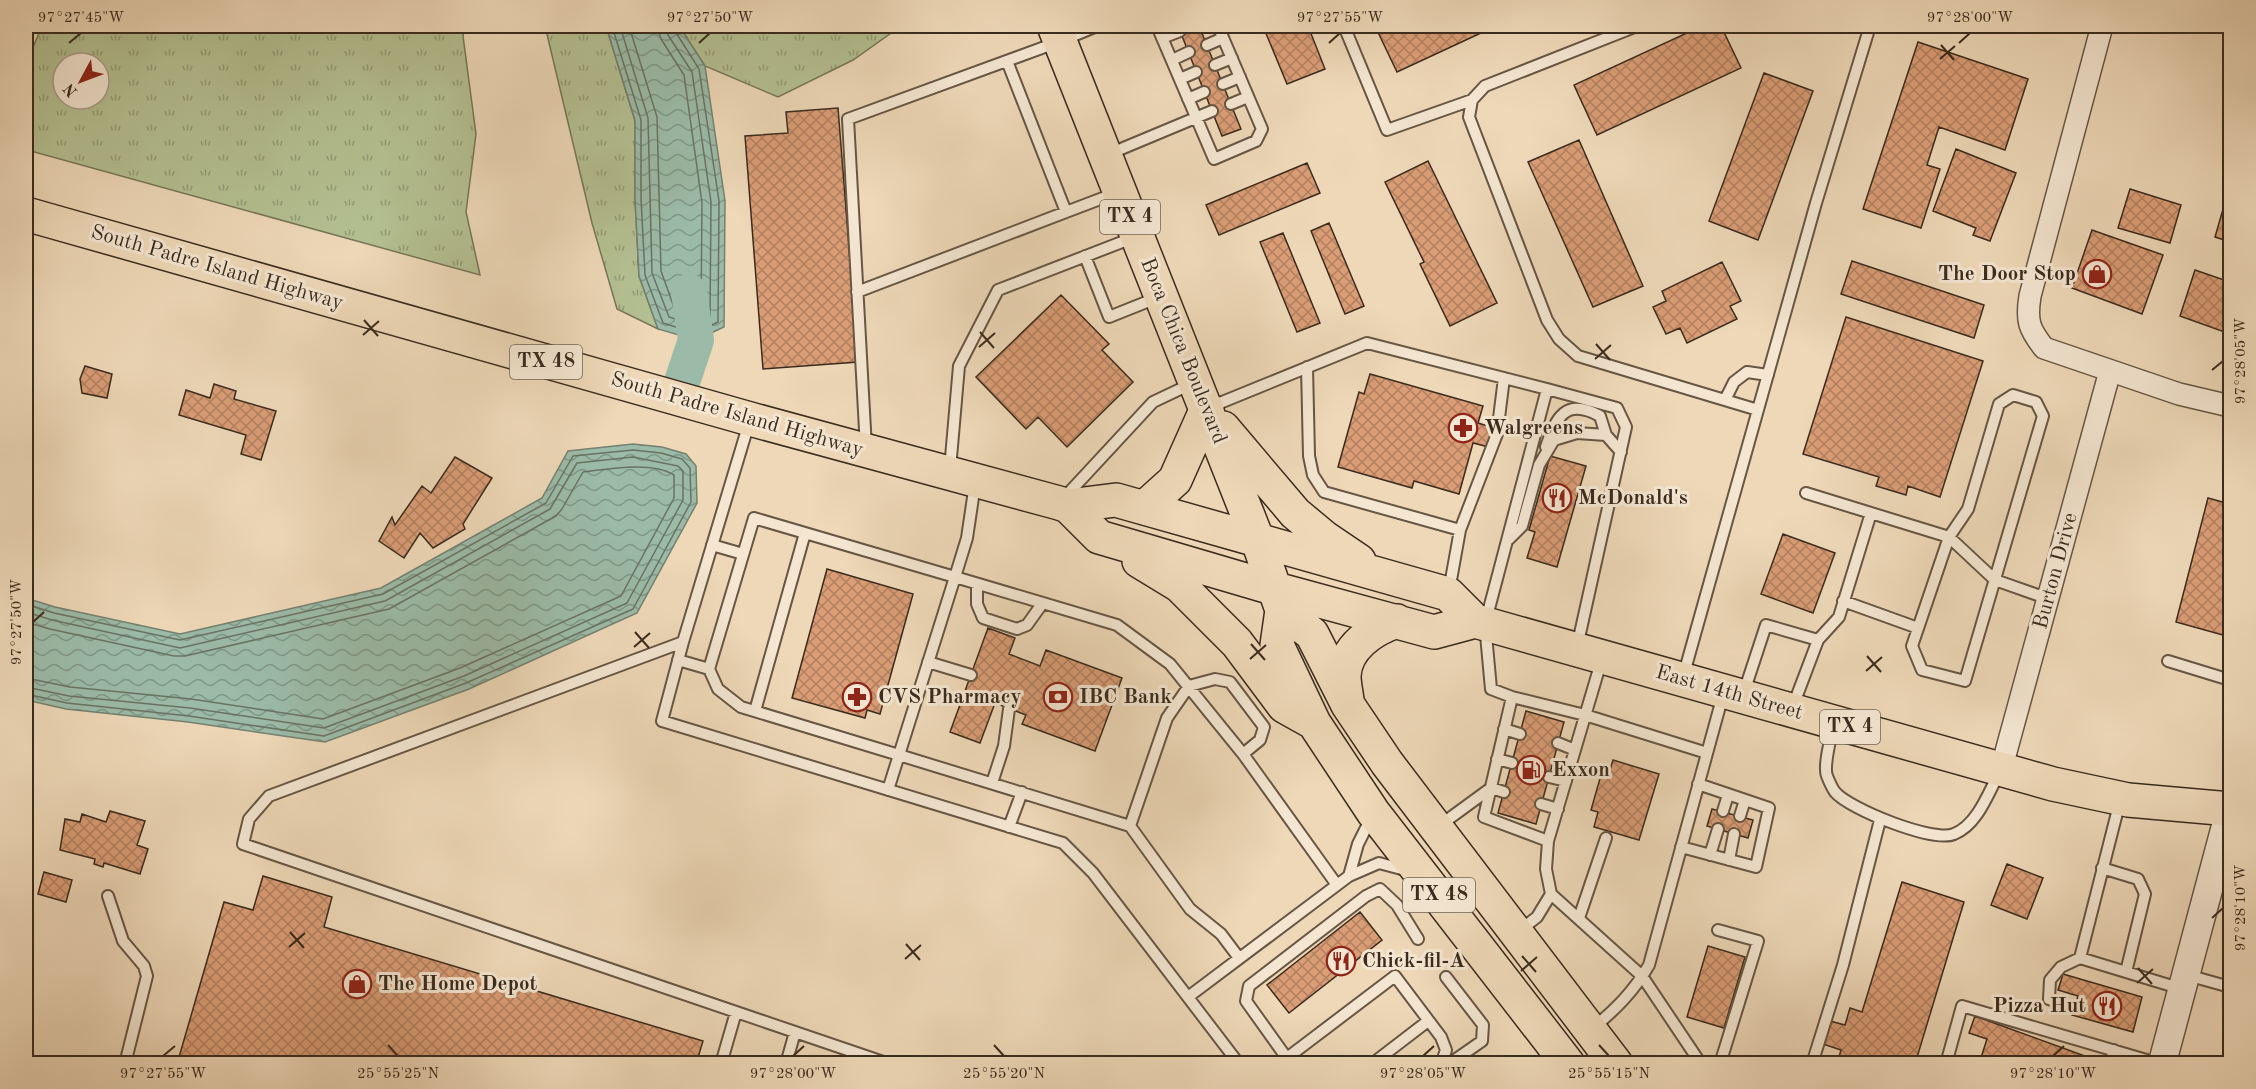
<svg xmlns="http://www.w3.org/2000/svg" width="2256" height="1089" font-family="'Old Standard TT',serif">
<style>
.grass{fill:url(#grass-tufts);stroke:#777658;stroke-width:1.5;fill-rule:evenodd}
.water{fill:url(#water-waves);stroke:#748170;stroke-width:1.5}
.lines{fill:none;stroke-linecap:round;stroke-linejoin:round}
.shore{stroke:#6a7362;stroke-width:1.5}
.river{stroke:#9bbba8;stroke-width:36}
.building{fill:url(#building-cross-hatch);stroke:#3a2b1d;stroke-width:1.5}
.service-casing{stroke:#675644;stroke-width:14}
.minor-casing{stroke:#675644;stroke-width:24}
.tertiary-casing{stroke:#675644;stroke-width:30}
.primary-casing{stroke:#3a2b1d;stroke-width:36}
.service{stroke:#f4e6d1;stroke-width:10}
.minor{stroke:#f4e6d1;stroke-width:21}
.tertiary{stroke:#f4e6d1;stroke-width:27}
.primary{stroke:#eed8b8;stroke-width:33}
.ticks{fill:none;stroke:#3a2b1d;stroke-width:2}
.labels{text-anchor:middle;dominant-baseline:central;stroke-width:6;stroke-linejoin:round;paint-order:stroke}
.shield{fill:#f4e6d1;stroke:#726353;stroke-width:1.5}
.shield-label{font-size:20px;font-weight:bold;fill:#3a2b1d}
.street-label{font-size:21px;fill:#3a2b1d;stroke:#f4e6d1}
.poi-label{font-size:21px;font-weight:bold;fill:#3a2b1d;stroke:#f4e6d1;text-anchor:start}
.neatline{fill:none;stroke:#3a2b1d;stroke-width:2}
.ticks-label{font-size:15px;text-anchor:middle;fill:#3a2b1d}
</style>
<defs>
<pattern id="grass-tufts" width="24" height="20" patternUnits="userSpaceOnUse" patternTransform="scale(1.5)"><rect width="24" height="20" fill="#b4c092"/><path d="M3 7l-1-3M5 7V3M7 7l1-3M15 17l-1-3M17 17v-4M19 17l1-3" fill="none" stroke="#939c77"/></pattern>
<pattern id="water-waves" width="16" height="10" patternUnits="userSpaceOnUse" patternTransform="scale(1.5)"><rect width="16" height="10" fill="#9bbba8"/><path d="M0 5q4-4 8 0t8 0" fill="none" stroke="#7f9888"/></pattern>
<pattern id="building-cross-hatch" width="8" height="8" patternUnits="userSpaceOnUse" patternTransform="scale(1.5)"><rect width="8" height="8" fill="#da9d76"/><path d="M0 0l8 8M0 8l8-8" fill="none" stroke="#b28060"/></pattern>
</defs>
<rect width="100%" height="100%" fill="#eed8b8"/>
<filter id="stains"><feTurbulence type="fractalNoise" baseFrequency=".00333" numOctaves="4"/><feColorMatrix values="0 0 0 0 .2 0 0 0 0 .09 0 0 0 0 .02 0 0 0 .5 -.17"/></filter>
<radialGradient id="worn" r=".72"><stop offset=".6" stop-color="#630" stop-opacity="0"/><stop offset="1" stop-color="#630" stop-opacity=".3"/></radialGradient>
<path class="grass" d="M42,26H465L463,36L476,134L466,212L480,275L27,150L28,59ZM63,63H99V99H63Z
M545,26H606L635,121V198L639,276L658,329L617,309L592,223Z
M679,26H901L853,60L778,97L705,66Z"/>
<path class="water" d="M606,26H679L705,66L725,201L724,327L696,340L658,329L639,276L635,198V120Z
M633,444L662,447L686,454L696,466L697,503L637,613L469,689L325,742L188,722L66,709L26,700V598L55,607L180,634L381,588L542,498L568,451Z"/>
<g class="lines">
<path class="shore" d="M612,26L641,120V198L645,275L663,323L695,333L718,322L719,201L699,69L675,31L674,26
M620,26L648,118L652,273L669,317L695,325L710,317L711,202L692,72L668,35L666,26
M629,26L657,117L661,271L675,310L694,316L701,311L702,203L684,75L661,39L657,26
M26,604L54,613L180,640L383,594L546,503L573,456L633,450L661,453L682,459L690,468L691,502L633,609L466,683L324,736L189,716L67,703L26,694
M26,612L52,620L180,648L385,601L550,509L577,463L633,457L678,466L683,471V500L627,603L464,676L324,728L190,708L69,696L26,687
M26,622L50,629L174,656H185L389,609L556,516L562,509L583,472C608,469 652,461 674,475V498L621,596L460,668L323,719L191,699L70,687L26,678"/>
<path class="river" d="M682,382L696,340L689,292"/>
</g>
<path class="building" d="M1178,26H1199L1241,129L1222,136Z
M1278,26H1308L1325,69L1287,84L1265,31Z
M1375,26H1496L1397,72Z
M1702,26H1721L1741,68L1597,135L1574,85Z
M1918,42L2028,79L2005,150L1939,127L1927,165L1940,169L1921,228L1863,209Z
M1764,73L1813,91L1758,240L1709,221Z
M838,108L858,362L763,369L745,136L788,133L786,112Z
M1579,140L1643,286L1593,307L1528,162Z
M1956,149L2016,173L1990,241L1973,235L1976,228L1933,211Z
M1428,161L1497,303L1450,326L1420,264L1424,262L1385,182Z
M1307,163L1320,193L1219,235L1206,205Z
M2230,185V242L2215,237Z
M2130,189L2181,205L2170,243L2118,228Z
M1329,223L1364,306L1345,314L1311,231Z
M2092,230L2163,255L2142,314L2072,288Z
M1283,233L1320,323L1297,332L1260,242Z
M1852,261L1984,305L1974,338L1841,294Z
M1722,262L1741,301L1730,306L1737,319L1687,343L1680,328L1666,334L1653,307L1666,301L1662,291Z
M2195,270L2230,282V334L2180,316Z
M1061,295L1109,344L1102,350L1133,382L1067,447L1038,417L1026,429L976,377Z
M1846,317L1983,361L1940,497L1908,486L1906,495L1876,486L1879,477L1803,454Z
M85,366L112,374L107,398L82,393L80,379Z
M1370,374L1483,406L1478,423L1494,428L1489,447L1473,443L1459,494L1414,481L1412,488L1338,467L1359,392L1364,394Z
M214,384L236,391L234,399L276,411L261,460L241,454L246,435L179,415L186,390L210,398Z
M1550,456L1586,466L1557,567L1527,558L1535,532L1529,530Z
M455,457L492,478L463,524L465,529L433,548L420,533L404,558L379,541L392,517L395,525L422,486L431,493Z
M2208,498L2230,504V637L2176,622Z
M1783,534L1835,553L1813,613L1761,594Z
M827,569L913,594L880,714L867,710L865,718L792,698Z
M988,628L1015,638L1009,654L1040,666L1046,650L1122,678L1095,751L1022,724L1026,715L995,703L980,743L950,732Z
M1526,711L1564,722L1536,824L1498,813Z
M1613,760L1659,774L1639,840L1594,827L1598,812L1591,810L1601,775L1608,777Z
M1712,809L1753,820L1748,838L1707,826Z
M110,811L145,821L137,845L148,849L140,874L104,863L103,867L94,864L95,859L60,850L65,819L80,822L82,814L106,822Z
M2007,864L2043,878L2027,919L1991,905Z
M44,872L72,880L66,902L38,894Z
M263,876L332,897L324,927L703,1041L696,1064H177L224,902L253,910Z
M1902,882L1964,902L1915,1064H1837L1841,1050L1823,1044L1830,1021L1845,1025L1850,1008L1862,1012Z
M1360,912L1382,940L1289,1013L1267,985Z
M1708,946L1745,957L1724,1028L1687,1017Z
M2063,974L2142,997L2133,1032L2072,1015L2078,996L2058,990Z
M1975,1016L2093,1059L2092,1064H2075L2056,1057L2053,1064H1979L1987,1039L1969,1033Z"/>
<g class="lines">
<g class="service-casing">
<path id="service" d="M1157,26L1214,159L1256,141L1262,129L1218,26
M1344,26L1387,130L1472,100
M1637,26L1485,86L1472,100L1469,117L1547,320L1559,339L1578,356L1758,410
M1162,38L1180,31
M1207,45L1223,38
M1172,60L1189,52
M1007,61L1066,212L1116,193
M1215,65L1232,58
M1180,79L1196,72
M1223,84L1240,77
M1188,99L1204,92
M1231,104L1248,97
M1109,154L1212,111
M1085,256L1109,317L1159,297
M857,292L1066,212
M1307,367L1309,456L1313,475L1324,492L1460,530L1449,591
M1725,400L1734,382L1747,372L1768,375
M1210,407L1367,343L1547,389
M749,423L683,642L662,721L1063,843L1093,873L1239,1064
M1546,447C1556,418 1565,397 1600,416L1606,435
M866,448L848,119L1061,41L1097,26
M950,469L959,366L998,290L1135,237
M975,484L967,538L955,577L754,518L709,669L718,689L741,707L899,755L955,577L1117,625L1170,664L1243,754L1337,885
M1063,499L1153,402L1193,383
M1871,513L1949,537L1912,646L1922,670L1965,681L2043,416L2036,402L2013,395L1999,404L1968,509L1949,537L1995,580L2049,599
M1460,530L1497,434L1504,378
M1509,539L1522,526L1539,465L1554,440L1577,433L1606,435L1621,452
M712,545L743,554
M977,584V604L983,618L1017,629L1027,625L1042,604
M1843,601L1918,628
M683,642L269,796L249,819L243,844L889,1064
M678,660L709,669
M2168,661L2230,680
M928,662L971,675
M1683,677L1816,203L1870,26
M1744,692L1766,625L1818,640
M1512,697L1491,689L1485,624L1547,389L1617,408L1626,427L1577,647
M1793,706L1818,640L1839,617L1871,513L1806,493
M755,711L805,533
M1833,726C1831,738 1823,766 1827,776C1829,781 1832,788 1835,792C1849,809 1934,843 1954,834C1977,825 1988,794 1999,773
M1504,729L1520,734
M1558,743L1575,750
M1497,759L1512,763
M1549,777L1566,781
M992,783L1004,746L1009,709
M888,790L899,755L1130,826
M2120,801L2080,958L2182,989
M1541,804L1558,809
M1723,811L1728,795
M1740,816L1745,800
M1439,826L1491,788L1504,792
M1009,827L1022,792
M1548,841L1484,817L1512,697L1585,715L1707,753
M1681,847L1756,867L1769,808L1698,784
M1710,855L1718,829
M1729,860L1734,834
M2102,868L2138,879L2145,894L2126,972
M1349,876L1358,844L1371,818
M1551,894L1642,976L1701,1064
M108,896L123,941L144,966L147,976L125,1064
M1579,918L1606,838
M1718,930L1758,941L1720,1064
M1519,931L1537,917L1551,894L1546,869L1548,841L1601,662
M1239,958L1221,934L1190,909L1130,826L1167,718L1189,686L1215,679L1230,682L1264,727L1260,740L1243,754
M2187,975L2230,987
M1446,977L1483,1025L1482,1041L1449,1064
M1188,997L1349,876L1379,863L1409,871
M2064,1004L2049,999L2050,980L2061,967L2080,958
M1593,1028C1616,1009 1634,991 1649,965L1723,695
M2230,1059V1058
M721,1064L736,1012
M786,1064L795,1032
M1279,1064L1395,976L1441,1037L1446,1050L1441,1064
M1291,1064L1246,1001L1249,986L1366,896L1380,889L1397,905L1418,939
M1372,1064L1428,1021
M1812,1064L1843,965L1880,820
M1946,1064L1962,1006L2160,1064
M2110,1064L2114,1050"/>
</g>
<g class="minor-casing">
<path id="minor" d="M2102,26L2030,296C2026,321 2029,329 2044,348L2179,394L2230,406
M2001,770L2110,371"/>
</g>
<g class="tertiary-casing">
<path id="tertiary" d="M2162,1064L2230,809"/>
</g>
<g class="primary-casing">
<path id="primary" d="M1054,26L1258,541L1282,610L1277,645L1314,723L1373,812L1568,1064
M26,214L750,419L1059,503L1068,506L1116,500L1448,594L1475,621L2053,784L2128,800L2230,809
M1223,428L1295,513L1325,538L1359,561
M1068,506L1099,537L1276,589L1434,632L1475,621
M1144,508L1175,480L1207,408
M1139,561L1180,586L1237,643L1284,706L1309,720
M1282,610L1312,634L1348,705L1387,763L1616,1064
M1347,700C1346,692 1344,684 1344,676C1345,647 1373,629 1397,621"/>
</g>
<use href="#service" class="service"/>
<use href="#minor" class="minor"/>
<use href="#tertiary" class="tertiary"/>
<use href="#primary" class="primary"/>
</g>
<path class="ticks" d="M69,43L81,33M699,43L710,33M1329,43L1340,33M1959,43L1970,33M1941,45L1954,60M1940,59L1955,46M364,320L378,336M980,332L994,348M363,335L379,321M1596,344L1610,360M979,347L995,333M1595,359L1611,345M2212,370L2223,361M33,622L44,612M635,632L649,648M1251,644L1265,660M634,647L650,633M1867,656L1881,672M1250,659L1266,645M1866,671L1882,657M2212,918L2223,908M290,932L304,948M906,944L920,960M289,947L305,933M1522,956L1536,972M905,959L921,945M2138,968L2152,984M1521,971L1537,957M2137,983L2153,969M388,1045L398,1056M994,1045L1004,1056M1599,1045L1609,1056M163,1056L175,1046M793,1056L804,1046M1423,1056L1434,1046M2053,1056L2064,1046"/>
<defs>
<g id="shop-ring" transform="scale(1.5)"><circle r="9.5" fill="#f4e6d1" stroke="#8f2418" stroke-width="1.5"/><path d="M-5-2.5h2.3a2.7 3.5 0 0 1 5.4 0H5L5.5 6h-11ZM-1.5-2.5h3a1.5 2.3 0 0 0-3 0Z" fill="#8f2418"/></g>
<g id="pharmacy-ring" transform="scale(1.5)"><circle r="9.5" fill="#f4e6d1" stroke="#8f2418" stroke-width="1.5"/><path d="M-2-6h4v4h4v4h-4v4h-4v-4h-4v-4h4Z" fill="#8f2418"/></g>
<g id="restaurant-ring" transform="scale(1.5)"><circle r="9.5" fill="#f4e6d1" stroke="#8f2418" stroke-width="1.5"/><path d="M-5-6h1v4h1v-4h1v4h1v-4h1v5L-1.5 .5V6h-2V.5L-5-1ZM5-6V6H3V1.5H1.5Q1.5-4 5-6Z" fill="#8f2418"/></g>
<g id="bank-ring" transform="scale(1.5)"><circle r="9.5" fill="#f4e6d1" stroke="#8f2418" stroke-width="1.5"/><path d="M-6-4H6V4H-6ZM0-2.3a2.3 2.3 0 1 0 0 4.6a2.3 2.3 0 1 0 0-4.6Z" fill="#8f2418"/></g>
<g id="fuel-ring" transform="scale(1.5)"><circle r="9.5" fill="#f4e6d1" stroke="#8f2418" stroke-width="1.5"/><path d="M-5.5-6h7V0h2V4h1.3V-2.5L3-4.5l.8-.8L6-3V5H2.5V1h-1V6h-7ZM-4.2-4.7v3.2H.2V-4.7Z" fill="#8f2418"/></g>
</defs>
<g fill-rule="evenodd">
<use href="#shop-ring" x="2097" y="274"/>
<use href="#pharmacy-ring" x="1463" y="428"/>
<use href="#restaurant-ring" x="1557" y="498"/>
<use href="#pharmacy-ring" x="857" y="697"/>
<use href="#bank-ring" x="1058" y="697"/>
<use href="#fuel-ring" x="1531" y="770"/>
<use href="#restaurant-ring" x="1341" y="961"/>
<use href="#shop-ring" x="357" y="984"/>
<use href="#restaurant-ring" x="2107" y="1006"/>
</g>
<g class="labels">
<g class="shield">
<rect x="1100" y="200" width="60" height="34" rx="4.5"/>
<rect x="510" y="345" width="72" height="34" rx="4.5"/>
<rect x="1820" y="710" width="60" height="34" rx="4.5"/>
<rect x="1403" y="878" width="72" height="34" rx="4.5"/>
</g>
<g class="shield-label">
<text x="1130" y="217">TX 4</text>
<text x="546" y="362">TX 48</text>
<text x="1850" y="727">TX 4</text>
<text x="1439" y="895">TX 48</text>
</g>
<g class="street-label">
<text transform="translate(217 268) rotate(16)">South Padre Island Highway</text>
<text transform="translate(1183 351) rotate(68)">Boca Chica Boulevard</text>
<text transform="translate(737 415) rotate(16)">South Padre Island Highway</text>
<text transform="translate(2056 571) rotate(-75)">Burton Drive</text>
<text transform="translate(1729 693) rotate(16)">East 14th Street</text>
</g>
<g class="poi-label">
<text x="2076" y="274" text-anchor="end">The Door Stop</text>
<text x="1484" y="428">Walgreens</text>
<text x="1578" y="498">McDonald's</text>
<text x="878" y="697">CVS Pharmacy</text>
<text x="1079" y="697">IBC Bank</text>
<text x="1552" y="770">Exxon</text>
<text x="1362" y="961">Chick-fil-A</text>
<text x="378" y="984">The Home Depot</text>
<text x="2086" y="1006" text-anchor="end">Pizza Hut</text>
</g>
</g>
<rect width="2256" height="1089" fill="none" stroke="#eed8b8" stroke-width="66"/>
<g transform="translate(81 81) rotate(229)"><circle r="28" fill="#f4e6d1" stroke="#aa9b89" stroke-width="1.5"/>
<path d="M0-4.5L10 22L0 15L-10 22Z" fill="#8f2418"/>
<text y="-9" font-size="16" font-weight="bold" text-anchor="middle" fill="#3a2b1d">N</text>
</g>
<rect x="33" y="33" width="2190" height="1023" class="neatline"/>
<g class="ticks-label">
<text x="81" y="22">97°27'45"W</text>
<text x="710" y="22">97°27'50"W</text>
<text x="1340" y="22">97°27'55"W</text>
<text x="1970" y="22">97°28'00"W</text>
<text transform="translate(2240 361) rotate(-90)" y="5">97°28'05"W</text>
<text transform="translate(16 622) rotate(-90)" y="5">97°27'50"W</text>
<text transform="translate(2240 908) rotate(-90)" y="5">97°28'10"W</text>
<text x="163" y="1078">97°27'55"W</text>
<text x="398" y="1078">25°55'25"N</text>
<text x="793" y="1078">97°28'00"W</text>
<text x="1004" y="1078">25°55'20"N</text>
<text x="1423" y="1078">97°28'05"W</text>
<text x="1609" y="1078">25°55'15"N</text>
<text x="2053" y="1078">97°28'10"W</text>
</g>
<rect width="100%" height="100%" filter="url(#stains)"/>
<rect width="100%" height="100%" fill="url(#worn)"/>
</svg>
